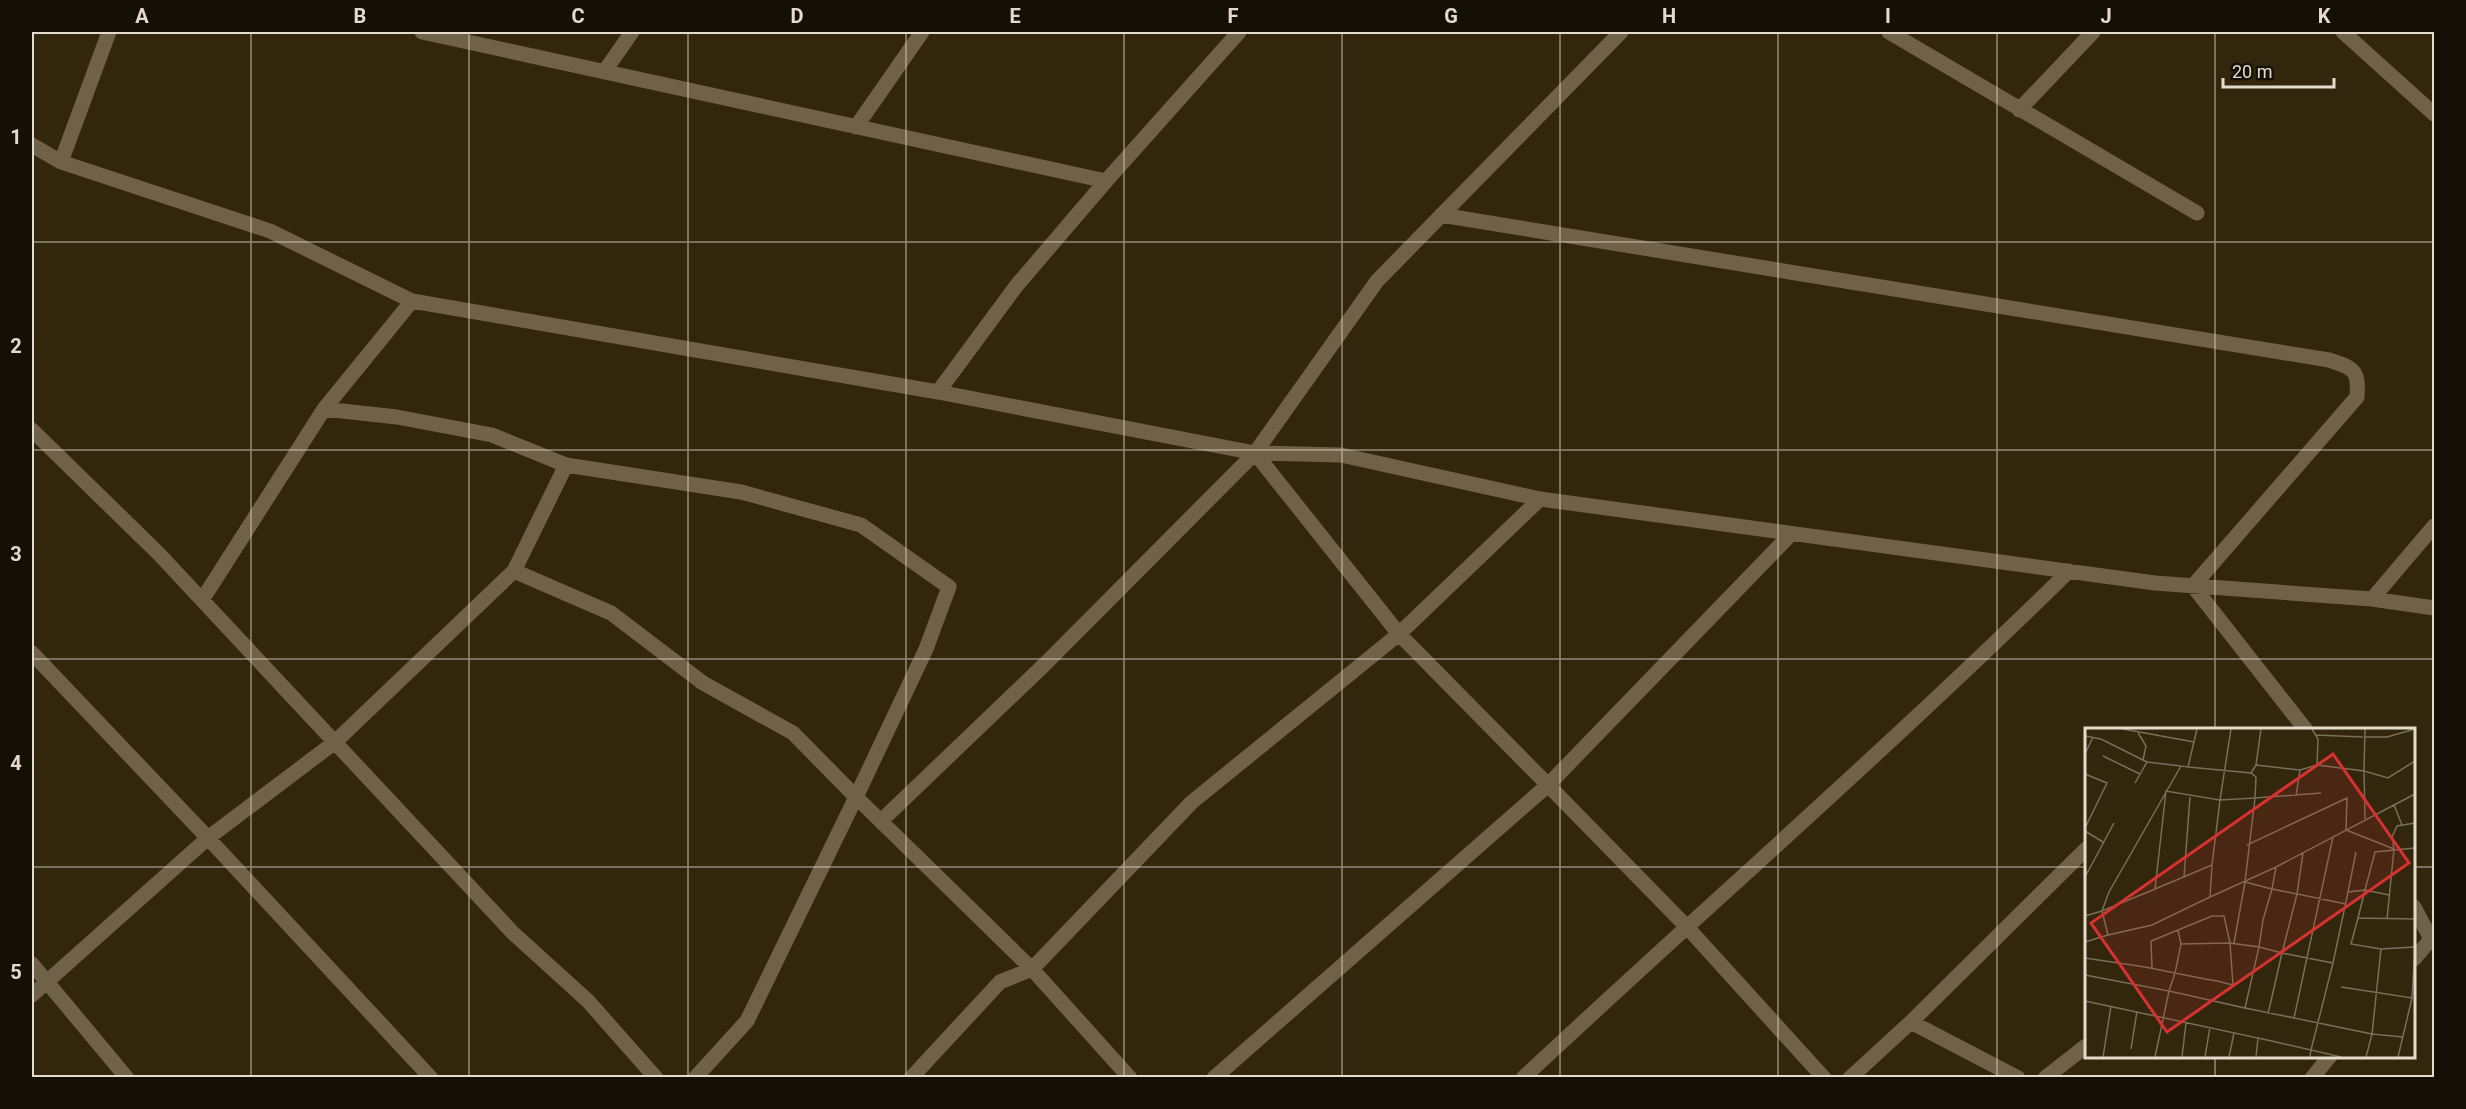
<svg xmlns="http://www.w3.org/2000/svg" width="2466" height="1109" font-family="Roboto,sans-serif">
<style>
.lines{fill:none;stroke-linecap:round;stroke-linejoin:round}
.minor{stroke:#706248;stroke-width:15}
.grid{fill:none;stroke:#e3dccd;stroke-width:1.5;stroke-opacity:0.55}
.inset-road{fill:none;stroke:#796f5a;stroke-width:1.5}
.view{fill:#d73130;fill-opacity:0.15;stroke:#d73130;stroke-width:3}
.inset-edge{fill:none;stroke:#e3dccd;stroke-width:3}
.neatline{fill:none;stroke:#e3dccd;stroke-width:2}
.grid-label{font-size:20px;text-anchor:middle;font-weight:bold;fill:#e3dccd}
</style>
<rect width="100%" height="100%" fill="#32260d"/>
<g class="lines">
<path class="minor" d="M109,32L61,162L270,231L412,301L938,392L1017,285L1106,181
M422,32L1106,181L1239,32
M1889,32C1991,93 2095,152 2197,213
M2343,32L2434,114
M604,72L632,32
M2019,110L2093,32
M856,127L922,32
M32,145L61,162
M1441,215L2329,360C2354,368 2359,370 2357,397L2193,586L2306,730
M938,392L1255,453L1341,455L1540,499L1399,634L1192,802L1032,969L1130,1078
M324,409L412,301
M32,430L159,554L513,933L588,1001L656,1078
M1255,453L1377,281L1621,32
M1540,499L2155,583L2372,599L2434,608
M1791,534L1548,785L1686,926L1824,1078
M514,571L566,465L741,492L861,525L949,587L926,649L856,797L1032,969L1000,982L911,1078
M2372,599L2434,526
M202,600L324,409L397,417L492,435L566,465
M32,653L208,838L32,995
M881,821L1044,665L1255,453L1399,634L1548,785L1214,1078
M2414,907L2431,939L2434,931
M2414,959L2431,939
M32,964L127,1078
M1911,1022L2086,849
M431,1078L208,838L335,742L514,571L611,613L703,683L793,733L856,797L747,1021L695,1078
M1523,1078C1705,908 1892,745 2069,571
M1850,1078L1911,1022L2018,1078
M2045,1078L2086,1046
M2312,1078L2330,1056"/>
</g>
<path class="grid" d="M251,32V1078M469,32V1078M688,32V1078M906,32V1078M1124,32V1078M1342,32V1078M1560,32V1078M1778,32V1078M1997,32V1078M2215,32V730M32,242H2434M32,450H2434M32,659H2434M32,867H2086M2414,867H2434M2215,1056V1078"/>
<g transform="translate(2085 728)">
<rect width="330" height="330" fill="#32260d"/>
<path class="inset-road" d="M38,1L109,14M112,1L103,39L96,38L24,164L17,183L23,207L67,197L125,169L127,137M146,1L135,72L170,70L160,154M280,1L279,43L303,50L330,33M52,3L61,18L58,32M231,7L278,9M0,8L16,11L62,34M280,9H302L330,1M0,26L8,9M18,28L55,46M171,37L215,42M232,37L279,43L280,91M103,39L166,45L171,49L170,70L236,65M166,45L171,37L176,1M0,46L22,55L0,100M50,55L62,34L96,38M211,68L215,42L232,37L233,11L227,1M309,77L317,97M0,103L18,114M248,109L209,290L287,306L296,221L330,219M162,117L262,70L261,102L309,121L307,109L312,98L330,95M218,125L212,166L261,176M191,139L330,66M0,149L29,95M99,149L105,69M263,164L271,124M125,169L191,139L187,161L178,192L174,219L197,225L212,166L187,161L160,154L149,215M0,188L17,183L70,161L127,137L135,72L81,63L70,161M273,190L280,162L304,167M302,191L309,121M0,214L23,207M296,221L266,216L273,190L330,191M0,230L60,239L120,251L132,253L148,257L145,215L96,216L90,245L84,263L160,280L174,219L145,215L139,188H127L93,202L96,216M248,235L226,322L256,329M67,240L66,213L93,202M0,247L84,263L70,329M256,259L327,270L330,220M0,273L173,310L171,329M160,280L209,290M183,286L197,225L248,235L263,164L280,162L290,124L330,120M173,310L226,322L225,329M46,321L52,283M18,329L26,278M97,329L101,295M120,329L125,299M144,329L149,305M281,329L287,306L318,309M313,329L327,270"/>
<path class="view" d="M248,26L324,135L82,304L6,195Z"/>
<rect width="330" height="330" class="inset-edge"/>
</g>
<rect width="2466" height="1109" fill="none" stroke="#151006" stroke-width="66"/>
<path d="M2223 78v9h111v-9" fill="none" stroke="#e3dccd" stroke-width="3"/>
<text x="2232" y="78" font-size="18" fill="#e3dccd" stroke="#151006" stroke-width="4.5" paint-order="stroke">20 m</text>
<rect x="33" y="33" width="2400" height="1043" class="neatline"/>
<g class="grid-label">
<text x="142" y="23">A</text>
<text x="360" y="23">B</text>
<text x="578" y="23">C</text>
<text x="797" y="23">D</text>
<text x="1015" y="23">E</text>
<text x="1233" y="23">F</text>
<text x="1451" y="23">G</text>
<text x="1669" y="23">H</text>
<text x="1888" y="23">I</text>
<text x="2106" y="23">J</text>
<text x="2324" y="23">K</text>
<text x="16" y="144">1</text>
<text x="16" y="353">2</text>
<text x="16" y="561">3</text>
<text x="16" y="770">4</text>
<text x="16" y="979">5</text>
</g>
</svg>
